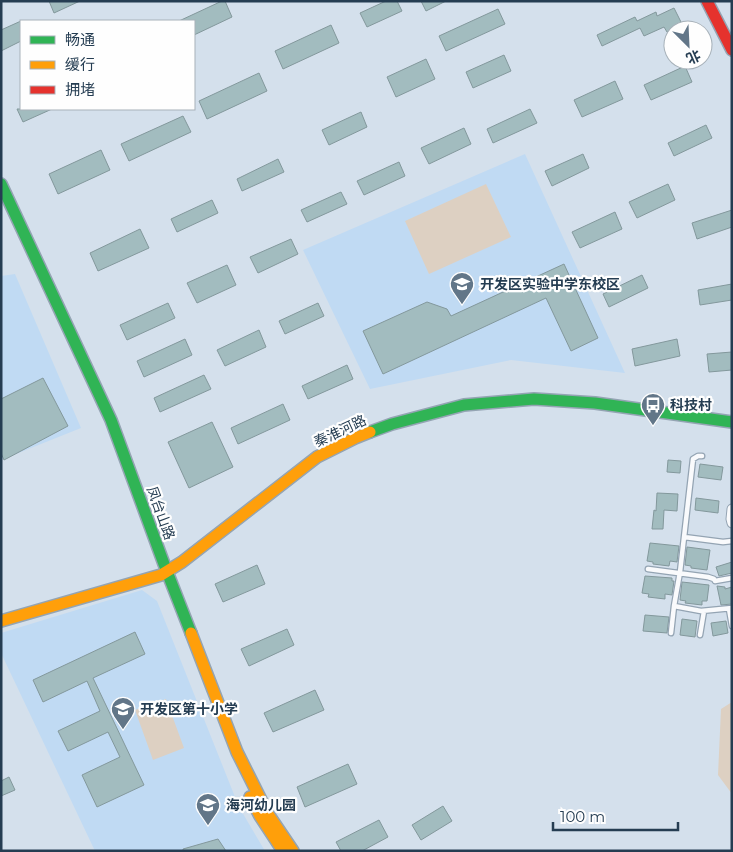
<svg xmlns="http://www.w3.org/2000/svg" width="733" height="852" font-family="Montserrat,'Noto Sans SC',sans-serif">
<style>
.built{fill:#c0daf3}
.green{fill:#ddd0c2}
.building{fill:#a2bcbf;stroke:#83989c}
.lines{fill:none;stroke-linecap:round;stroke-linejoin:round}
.lane-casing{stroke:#94a4b3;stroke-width:7}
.street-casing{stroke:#94a4b3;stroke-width:11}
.fast-casing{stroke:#94a4b3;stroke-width:14}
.slow-casing{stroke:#94a4b3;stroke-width:14}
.jam-casing{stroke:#94a4b3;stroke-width:14}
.lane{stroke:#f9fafc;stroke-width:4.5}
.street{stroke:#f9fafc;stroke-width:9}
.fast{stroke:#30b455;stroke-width:11}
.slow{stroke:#ff9f0a;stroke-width:11}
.jam{stroke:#e5322d;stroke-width:11}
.labels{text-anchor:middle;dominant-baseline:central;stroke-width:4.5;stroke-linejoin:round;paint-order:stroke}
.poi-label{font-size:14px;font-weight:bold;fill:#253d52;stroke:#fefefe;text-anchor:start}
.street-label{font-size:14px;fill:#253d52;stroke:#fefefe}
</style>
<rect width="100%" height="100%" fill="#d4e0ec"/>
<path class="built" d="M525,154L625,373L511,360L370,389L303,250Z
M15,274L81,428L1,460V276Z
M142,590L157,601L239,807L265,851H95L1,653V633Z"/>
<path class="green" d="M486,184L511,237L429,274L405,221Z
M166,699L184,748L153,760L135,710Z
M732,702V794L718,775L721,709Z"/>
<path class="building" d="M49,1H80L54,13Z
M222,1H225L232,17L194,35V21H179Z
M386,1H397L402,11L367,27L360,13Z
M421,1H446L426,11Z
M674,8L682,24L667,32L664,27L644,36L640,28L602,46L597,35L635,17L637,21L656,12L657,16Z
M498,9L505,24L446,51L439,36Z
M21,21V41L1,51V30Z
M331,25L339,43L283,69L275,51Z
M504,55L511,71L473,88L466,72Z
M426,59L435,79L396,97L387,77Z
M685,66L692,82L651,100L644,85Z
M259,73L267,91L207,119L199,101Z
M615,81L623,99L582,117L574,100Z
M17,109H52L23,122Z
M530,109L537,123L493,143L487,129Z
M361,112L367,127L329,145L322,130Z
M183,116L191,132L129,161L121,144Z
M706,125L712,138L674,156L668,143Z
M464,128L471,144L429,164L421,148Z
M101,150L110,170L58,194L49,174Z
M583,154L589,168L552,186L545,171Z
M278,159L284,172L242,191L237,179Z
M399,162L405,176L364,195L357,181Z
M668,184L675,200L637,218L629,202Z
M341,192L347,204L307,222L301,210Z
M212,200L218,213L177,232L171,219Z
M732,210V227L697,239L692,223Z
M615,212L622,229L580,248L572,232Z
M140,229L149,248L98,271L90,253Z
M291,239L298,254L258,273L250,257Z
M564,264L598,338L571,351L546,298L383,374L363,331L427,302L447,309L451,316Z
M227,265L236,285L197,303L187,283Z
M642,275L648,288L609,307L603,294Z
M732,284V300L700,305L698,290Z
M168,303L175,318L127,340L120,325Z
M318,303L324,316L285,334L279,321Z
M259,330L266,347L225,366L217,350Z
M185,339L192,355L144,377L137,361Z
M677,339L680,356L635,366L632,349Z
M732,352V370L709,372L707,354Z
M347,365L353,379L308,399L302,386Z
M204,375L211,389L160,412L154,398Z
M43,378L68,426L4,460L1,453V399Z
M283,404L290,420L238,444L231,428Z
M212,422L233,467L189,488L168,442Z
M668,460L681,461L680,473L667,472Z
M700,464L723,467L721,480L698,477Z
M657,493L678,494L677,511L664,510L663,529H652L654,510L656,511Z
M696,498L719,501L718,513L695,510Z
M650,543L679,546L677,562L670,561L669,566L653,564V562L647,561Z
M687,547L710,550L707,570L691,568V566L685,565Z
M732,562V573L719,576L716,567Z
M257,565L265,584L223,602L215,584Z
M645,576L672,578V581H674L672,595L665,594V599L648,597L649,594L642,593Z
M682,582L709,585L707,601H702V605L685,603L686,601L680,600Z
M717,586L725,587V589L732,587V604L721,605Z
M645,615L669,617L667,633L643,631Z
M682,619L697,621L695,637L680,635Z
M726,621L728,633L713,636L711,623Z
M287,629L294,645L249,666L241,649Z
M135,632L145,654L93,678L144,785L97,807L82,775L120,757L108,732L68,751L58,731L100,711L87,681L43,702L33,680Z
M315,690L324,710L273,732L264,713Z
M348,764L357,784L305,807L297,787Z
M9,777L15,790L1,796V781Z
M443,806L452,821L421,840L412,825Z
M379,820L388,837L362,851H341L336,842Z
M218,839L226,851H183V849Z"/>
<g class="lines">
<g class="lane-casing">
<path id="lane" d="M702,456H698L693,459L680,572L674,606L701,611L732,608
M684,537L723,542L732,541
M648,569L708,577L714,579L715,581L732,578
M729,609L732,626
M671,633L674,606
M700,635L704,611"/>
</g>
<g class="street-casing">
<path id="street" d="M732,509L731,519L732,523"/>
</g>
<g class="fast-casing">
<path id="fast" d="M1,184L111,420L164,564L191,633
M370,432L392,424L464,405L534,399L595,403L732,422"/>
</g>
<g class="slow-casing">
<path id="slow" d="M1,621L161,575L182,562L317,457L355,438L370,432
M191,633L237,752L268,814L293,851
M250,797L260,816L283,851"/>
</g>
<g class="jam-casing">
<path id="jam" d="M707,1L732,50"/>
</g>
<use href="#lane" class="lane"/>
<use href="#street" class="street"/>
<use href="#fast" class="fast"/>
<use href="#slow" class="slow"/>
<use href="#jam" class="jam"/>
</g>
<defs>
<g id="school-pin" transform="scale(1.25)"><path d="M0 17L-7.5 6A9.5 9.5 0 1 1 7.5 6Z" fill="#627688" stroke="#fefefe"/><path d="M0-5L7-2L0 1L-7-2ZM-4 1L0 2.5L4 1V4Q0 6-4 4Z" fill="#fff"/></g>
<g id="bus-pin" transform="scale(1.25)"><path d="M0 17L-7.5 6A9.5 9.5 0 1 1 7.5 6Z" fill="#627688" stroke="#fefefe"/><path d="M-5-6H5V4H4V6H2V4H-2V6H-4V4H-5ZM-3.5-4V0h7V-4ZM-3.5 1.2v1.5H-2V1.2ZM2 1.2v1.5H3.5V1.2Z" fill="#fff"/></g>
</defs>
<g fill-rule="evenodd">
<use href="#school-pin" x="462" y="284"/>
<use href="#bus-pin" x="653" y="405"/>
<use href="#school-pin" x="123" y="709"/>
<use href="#school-pin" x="208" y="805"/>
</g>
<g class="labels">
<g class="poi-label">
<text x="480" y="284">开发区实验中学东校区</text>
<text x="670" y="405">科技村</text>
<text x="140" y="709">开发区第十小学</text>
<text x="226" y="805">海河幼儿园</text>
</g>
<g class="street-label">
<text transform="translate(340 431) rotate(-25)">秦淮河路</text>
<text transform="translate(161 513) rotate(70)">凤台山路</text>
</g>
</g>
<rect width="733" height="852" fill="none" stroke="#253d52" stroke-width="5"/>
<rect x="20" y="20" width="175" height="90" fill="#fefefe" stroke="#a7b1b9"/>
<rect x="30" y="36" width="25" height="8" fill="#30b455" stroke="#a7b1b9"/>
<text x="65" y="45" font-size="15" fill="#253d52">畅通</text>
<rect x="30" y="61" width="25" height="8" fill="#ff9f0a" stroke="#a7b1b9"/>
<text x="65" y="70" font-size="15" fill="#253d52">缓行</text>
<rect x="30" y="86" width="25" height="8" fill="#e5322d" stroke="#a7b1b9"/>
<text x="65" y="95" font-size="15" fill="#253d52">拥堵</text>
<g transform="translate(688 45) rotate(156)"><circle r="24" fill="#fefefe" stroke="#a7b1b9"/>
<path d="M0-4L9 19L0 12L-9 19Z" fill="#627688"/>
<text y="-8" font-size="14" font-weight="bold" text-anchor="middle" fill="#253d52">北</text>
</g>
<path d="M553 822v8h125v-8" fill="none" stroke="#253d52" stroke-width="2.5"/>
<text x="560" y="822" font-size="15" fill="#253d52" stroke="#fefefe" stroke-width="4" paint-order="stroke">100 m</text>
</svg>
